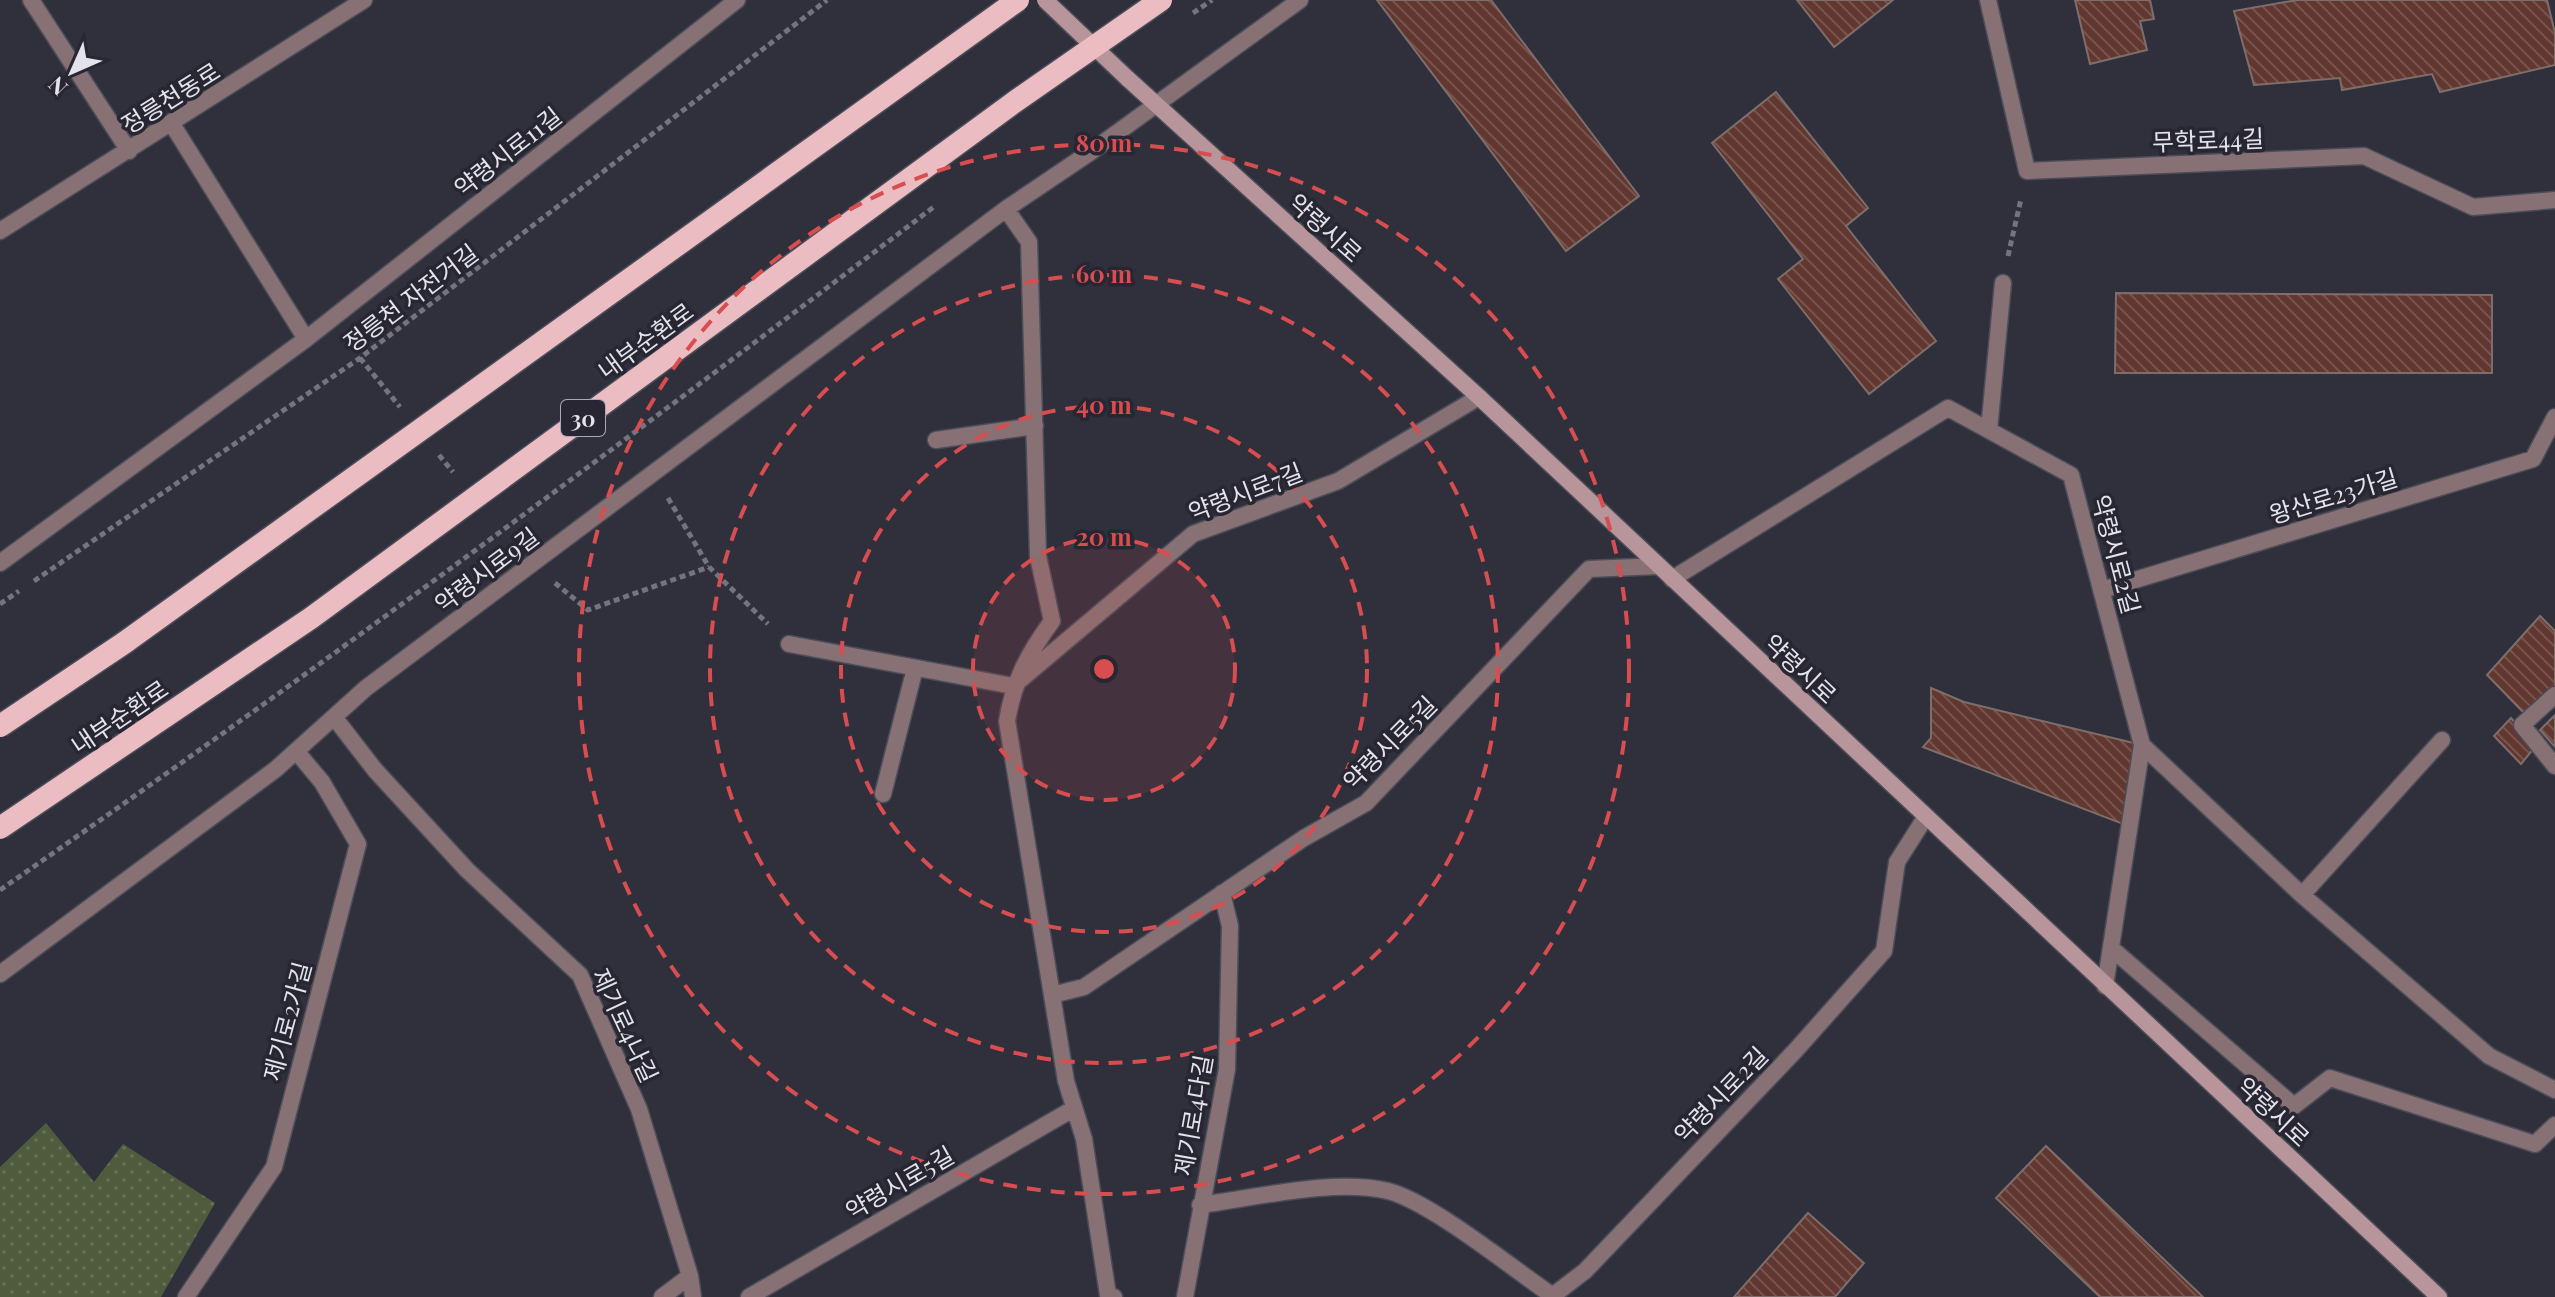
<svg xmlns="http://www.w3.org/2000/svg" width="2555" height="1297" font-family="'Playfair Display','Noto Sans KR',serif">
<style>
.park{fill:url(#park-dots)}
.pier{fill:#30303d}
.building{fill:url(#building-back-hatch);stroke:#7e6d6a;stroke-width:2}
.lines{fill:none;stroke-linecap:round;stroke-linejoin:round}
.service-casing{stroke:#4c4d59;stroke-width:19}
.minor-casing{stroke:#4c4d59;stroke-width:19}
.secondary-casing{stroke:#4c4d59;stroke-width:19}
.path{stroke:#73747f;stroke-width:5;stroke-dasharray:6 4;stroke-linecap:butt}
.service{stroke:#877174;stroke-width:16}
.minor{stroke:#877174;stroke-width:16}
.secondary{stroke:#b7959a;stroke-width:16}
.secondary-bridge-casing{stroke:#4c4d59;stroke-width:19;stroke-linecap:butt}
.trunk-bridge-casing{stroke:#4c4d59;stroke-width:25;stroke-linecap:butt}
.secondary-bridge{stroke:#b7959a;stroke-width:16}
.trunk-bridge{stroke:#ecbcc3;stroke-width:22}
.ring{fill:none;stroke:#d84d4f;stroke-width:4;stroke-dasharray:14 10}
.labels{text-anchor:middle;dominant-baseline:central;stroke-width:7;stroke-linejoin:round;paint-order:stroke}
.shield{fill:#272632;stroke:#aaaab4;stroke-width:2}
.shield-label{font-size:22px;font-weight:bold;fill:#e2e3eb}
.street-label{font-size:24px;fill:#e2e3eb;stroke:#272632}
.centre{fill:#d84d4f;stroke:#272632;stroke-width:4}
.ring-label{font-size:24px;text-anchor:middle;font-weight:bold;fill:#d84d4f;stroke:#272632;stroke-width:7;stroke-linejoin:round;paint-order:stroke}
</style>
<defs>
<pattern id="park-dots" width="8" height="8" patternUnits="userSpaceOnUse" patternTransform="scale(2)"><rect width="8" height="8" fill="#4e5b3d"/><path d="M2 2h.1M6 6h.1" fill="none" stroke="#677259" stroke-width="1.8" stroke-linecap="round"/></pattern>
<pattern id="building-back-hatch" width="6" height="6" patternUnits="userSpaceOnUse" patternTransform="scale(2)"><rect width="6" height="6" fill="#613730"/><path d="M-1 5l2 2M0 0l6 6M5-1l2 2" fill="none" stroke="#77544e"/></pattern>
</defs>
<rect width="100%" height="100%" fill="#30303d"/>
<path class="park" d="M46,1123L94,1182L123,1144L215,1203L161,1297H0V1167Z"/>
<path class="pier" d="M907,0H1194L172,736L0,854V649Z"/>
<path class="building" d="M1377,0H1491L1639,196L1566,251Z
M1797,0H1893L1834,47Z
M2075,0H2150L2154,19L2140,21L2147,50L2090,64Z
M2297,0H2547L2555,33V65L2440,92L2432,74L2342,90L2340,78L2254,85L2234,11Z
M1776,92L1868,208L1846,226L1936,341L1869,394L1778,279L1803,259L1712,143Z
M2116,293L2492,295V373H2115Z
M2540,616L2555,631V686L2525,714L2487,675Z
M1931,688L1964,702L2142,745L2123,824L1923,747L1931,738Z
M2555,715V747L2540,730Z
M2511,718L2535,747L2521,764L2494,736Z
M2046,1146L2203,1297H2100L1996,1198Z
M1808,1213L1864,1263L1835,1297H1734Z"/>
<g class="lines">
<g class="service-casing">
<path id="service" d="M936,440L1035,426"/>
</g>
<g class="minor-casing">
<path id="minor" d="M31,0L129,151
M1988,0L2027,171L2364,156L2473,207L2555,200
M172,124L306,339
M1006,209L1029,242L1038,556L1052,621C1028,654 1014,680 1007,721L1052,995L1084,987L1304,838L1366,803L1589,569L1659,566
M0,231L364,0
M1989,430L2003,283
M0,563L306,339L737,0
M1672,579L1948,408L2071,475L2142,745L2302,895L2489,1056L2555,1090
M2102,590L2533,459L2555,417
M789,644L1013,686L1193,534L1338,481L1479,397
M2555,695L2522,725L2555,766
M334,717L375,770L467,870L580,975L639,1109L690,1276L693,1297
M883,794L915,668
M2302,895L2442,740
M2111,948L2294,1106L2330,1078L2535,1144L2555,1125
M0,974L276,769L366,688L1006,209L1092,151L1300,0
M2105,986L2142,745
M1052,995L1066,1081L1084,1139L1108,1295L1114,1297
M1200,1205C1255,1198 1334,1178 1388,1191C1431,1202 1513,1269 1553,1296
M186,1297L274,1167L358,844L322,782L296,751
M662,1297L690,1276
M749,1297L1073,1109
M1185,1297L1227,1069L1230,926L1222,893
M1551,1297L1585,1271L1795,1051L1884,951L1897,862L1925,818"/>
</g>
<g class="secondary-casing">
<path id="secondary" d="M1127,78L1479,397L2439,1297"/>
</g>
<path class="path" d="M1193,13L1212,0
M2008,256L2021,199
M360,358L400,407
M439,455L453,472
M668,498L709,567L768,624
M34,581L360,358L827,0
M555,583L588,610L709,567
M0,604L19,591
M0,890C318,670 627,440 935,206"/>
<use href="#service" class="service"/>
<use href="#minor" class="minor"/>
<use href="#secondary" class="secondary"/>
<g class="secondary-bridge-casing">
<path id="secondary-bridge" d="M1045,0L1127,78"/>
</g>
<g class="trunk-bridge-casing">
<path id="trunk-bridge" d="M0,726L124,643L1018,0
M0,828L311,618L1013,103L1161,0"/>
</g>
<use href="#secondary-bridge" class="secondary-bridge"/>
<use href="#trunk-bridge" class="trunk-bridge"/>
</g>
<circle cx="1104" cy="669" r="131" fill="#d84d4f" fill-opacity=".12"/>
<g class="ring">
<circle cx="1104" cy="669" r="131"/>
<circle cx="1104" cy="669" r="263"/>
<circle cx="1104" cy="669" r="394"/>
<circle cx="1104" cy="669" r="525"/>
</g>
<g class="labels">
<rect class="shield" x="561" y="400" width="44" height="36" rx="6"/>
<g class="shield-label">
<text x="583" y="418">30</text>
</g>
<g class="street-label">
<text transform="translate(170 97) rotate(-32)">정릉천동로</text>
<text transform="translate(2208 139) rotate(-2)">무학로44길</text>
<text transform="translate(507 151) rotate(-38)">약령시로11길</text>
<text transform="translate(1326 227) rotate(42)">약령시로</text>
<text transform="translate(410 297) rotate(-37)">정릉천 자전거길</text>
<text transform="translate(645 340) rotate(-36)">내부순환로</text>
<text transform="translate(1245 491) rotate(-21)">약령시로7길</text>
<text transform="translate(2333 495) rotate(-17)">왕산로23가길</text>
<text transform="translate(2117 554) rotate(75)">약령시로2길</text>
<text transform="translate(486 569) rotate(-37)">약령시로9길</text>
<text transform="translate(1801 668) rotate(43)">약령시로</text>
<text transform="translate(119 716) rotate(-34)">내부순환로</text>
<text transform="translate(1389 742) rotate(-45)">약령시로5길</text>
<text transform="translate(286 1021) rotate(-75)">제기로2가길</text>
<text transform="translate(626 1025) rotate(65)">제기로4나길</text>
<text transform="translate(1720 1094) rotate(-46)">약령시로2길</text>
<text transform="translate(2274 1111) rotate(43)">약령시로</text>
<text transform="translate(1192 1115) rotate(-80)">제기로4다길</text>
<text transform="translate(899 1182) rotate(-30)">약령시로5길</text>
</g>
</g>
<circle cx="1104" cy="669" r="12" class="centre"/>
<g class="ring-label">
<text x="1104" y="152">80 m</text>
<text x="1104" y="283">60 m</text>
<text x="1104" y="414">40 m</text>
<text x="1104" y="546">20 m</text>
</g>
<g transform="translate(72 72) rotate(225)" stroke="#272632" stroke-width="6" paint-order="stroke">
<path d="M0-6L14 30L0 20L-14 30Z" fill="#e2e3eb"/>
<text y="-12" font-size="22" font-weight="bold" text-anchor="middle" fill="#e2e3eb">N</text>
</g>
</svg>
